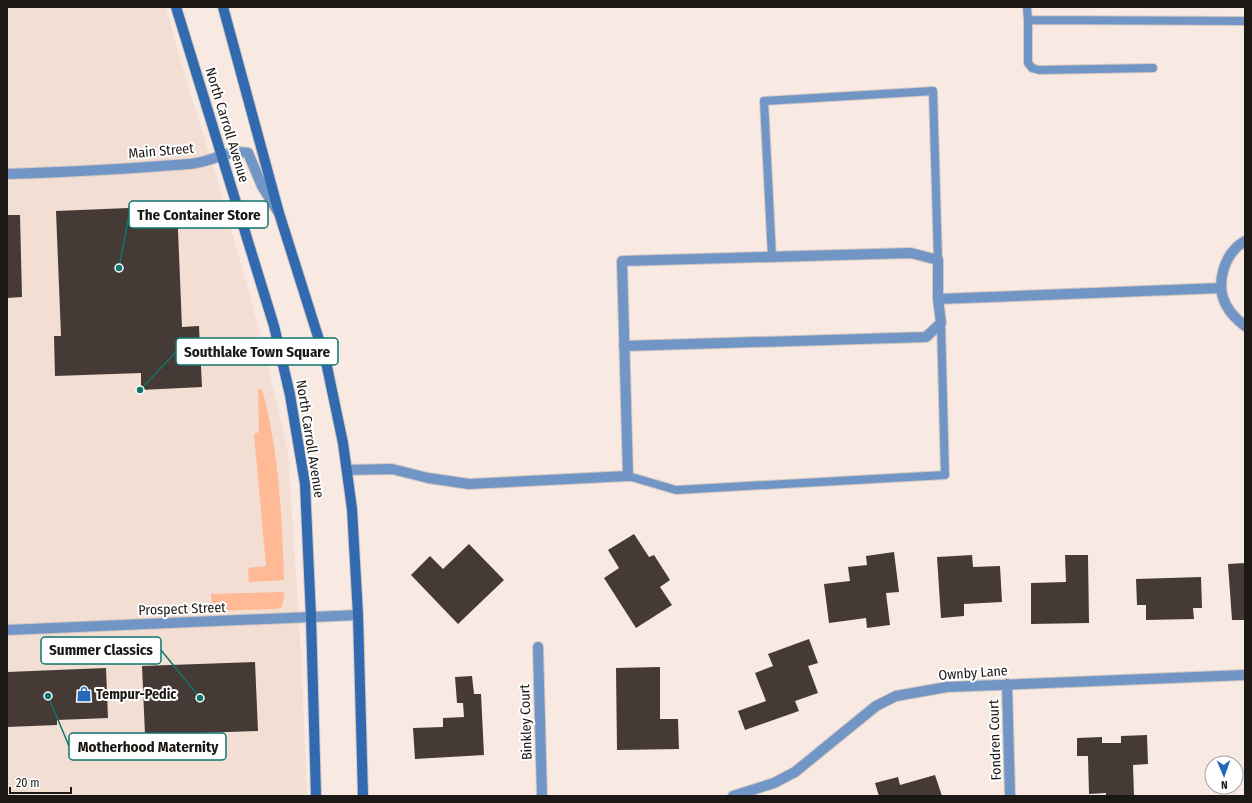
<svg xmlns="http://www.w3.org/2000/svg" width="1252" height="803" font-family="'Fira Sans Condensed',sans-serif">
<style>
.built{fill:#f3ded3}
.green{fill:#ffb994}
.building{fill:#453a35}
.lines{fill:none;stroke-linecap:round;stroke-linejoin:round}
.lane-casing{stroke:#d5c8c2;stroke-width:10}
.street-casing{stroke:#d5c8c2;stroke-width:12}
.secondary-casing{stroke:#d5c8c2;stroke-width:12}
.lane{stroke:#7196c6;stroke-width:8}
.street{stroke:#7196c6;stroke-width:10}
.secondary{stroke:#316aaf;stroke-width:10}
.labels{text-anchor:middle;dominant-baseline:central;stroke-width:4;stroke-linejoin:round;paint-order:stroke}
.street-label{font-size:14px;fill:#1c1815;stroke:#fff}
.poi-label{font-size:14px;font-weight:bold;fill:#1c1815;stroke:#fff;text-anchor:start}
.leader{fill:none;stroke:#0f766e;stroke-width:1.5}
.callout-dot{fill:#0f766e;stroke:#fff;stroke-width:1.5}
.callout{fill:#fff;stroke:#0f766e;stroke-width:1.5}
.callout-label{font-size:15px;text-anchor:middle;font-weight:bold;fill:#1c1815}
</style>
<rect width="100%" height="100%" fill="#f8eae3"/>
<path class="built" d="M7,7H166L181,62L221,193L259,329L288,451L301,654L307,796H7Z"/>
<path class="green" d="M262,389C279,451 282,517 284,580L249,582L248,568L266,566L254,434L259,432L258,390Z
M284,592V597L282,607L276,609L212,611L211,594Z"/>
<path class="building" d="M177,206L182,327L199,326L202,387L141,390V373L55,376L54,336H61L56,211Z
M7,215H20L22,297L7,298Z
M634,534L649,557L654,555L670,580L660,587L672,605L636,628L604,578L619,568L608,550Z
M469,544L504,580L458,624L411,575L430,556L443,569Z
M894,552L899,592L886,593L890,625L867,628L866,618L829,623L824,584L850,581L848,567L867,565L866,556Z
M972,555L973,567L1000,566L1002,602L964,604V616L941,618L937,557Z
M1065,555H1088L1089,623L1031,624V583L1066,582Z
M1245,563V620H1232L1228,564Z
M1201,577L1202,608H1193L1194,619L1146,620V605H1137L1136,579Z
M809,639L818,663L808,666L818,693L795,701L799,711L745,730L738,711L766,701L755,673L773,666L768,654Z
M255,662L258,731L145,735L142,666Z
M660,667V719H678L679,749L617,750L616,668Z
M106,668L108,718L57,720V725L7,727V672Z
M472,676L474,694H481L484,755L415,759L413,728L443,727V718L464,717L463,703H457L455,677Z
M1147,735L1148,764L1133,765L1134,796H1106V793L1089,794L1088,756H1077V738L1102,737V743H1121V736Z
M935,775L942,796H879L875,783L898,777L900,785Z"/>
<g class="lines">
<g class="lane-casing">
<path id="lane" d="M1027,7L1028,20L1245,21
M1028,20V63L1032,68L1039,70L1153,68
M772,257L764,101L933,91L938,260
M628,476L676,490L945,475L941,323"/>
</g>
<g class="street-casing">
<path id="street" d="M7,174C68,172 129,169 189,164C209,163 228,149 248,153L262,186L277,210
M1245,241C1224,253 1215,284 1226,305C1231,314 1237,320 1245,326
M624,346L926,337L941,323L938,299
M347,470L392,469L428,478L469,484L628,476L622,261L911,253L938,260V299L1221,288
M7,630L358,615
M538,647L542,796
M1007,684L1010,796
M733,796L774,783L795,772L876,706L896,696L947,687L1245,675"/>
</g>
<g class="secondary-casing">
<path id="secondary" d="M176,7L274,326L290,395L305,484L311,617L316,796
M223,7L279,213L326,362L343,443L352,509L358,615L363,796"/>
</g>
<use href="#lane" class="lane"/>
<use href="#street" class="street"/>
<use href="#secondary" class="secondary"/>
</g>
<defs>
<g id="shop-bare" transform="scale(1.2)"><path d="M-5-2.5h2.3a2.7 3.5 0 0 1 5.4 0H5L5.5 6h-11ZM-1.5-2.5h3a1.5 2.3 0 0 0-3 0Z" fill="#256aba" stroke="#fff" stroke-width="2.5" paint-order="stroke"/></g>
</defs>
<g fill-rule="evenodd">
<use href="#shop-bare" x="84" y="694"/>
</g>
<g class="labels">
<g class="street-label">
<text transform="translate(227 125) rotate(73)">North Carroll Avenue</text>
<text transform="translate(161 151) rotate(-5)">Main Street</text>
<text transform="translate(310 439) rotate(81)">North Carroll Avenue</text>
<text transform="translate(182 609) rotate(-2)">Prospect Street</text>
<text transform="translate(973 673) rotate(-4)">Ownby Lane</text>
<text transform="translate(526 722) rotate(-92)">Binkley Court</text>
<text transform="translate(995 740) rotate(-92)">Fondren Court</text>
</g>
<g class="poi-label">
<text x="96" y="694">Tempur-Pedic</text>
</g>
</g>
<path class="leader" d="M119 268L129 215M140 390L176 352M200 698L161 650M48 696L69 746"/>
<g class="callout-dot">
<circle cx="119" cy="268" r="4"/>
<circle cx="140" cy="390" r="4"/>
<circle cx="200" cy="698" r="4"/>
<circle cx="48" cy="696" r="4"/>
</g>
<g class="callout">
<rect x="129" y="201" width="139" height="27" rx="4"/>
<rect x="176" y="338" width="162" height="27" rx="4"/>
<rect x="41" y="637" width="120" height="27" rx="4"/>
<rect x="69" y="733" width="157" height="27" rx="4"/>
</g>
<g class="callout-label">
<text x="199" y="220">The Container Store</text>
<text x="257" y="357">Southlake Town Square</text>
<text x="101" y="655">Summer Classics</text>
<text x="148" y="752">Motherhood Maternity</text>
</g>
<rect width="1252" height="803" fill="none" stroke="#1c1815" stroke-width="16"/>
<g transform="translate(1224 775) rotate(178)"><circle r="19" fill="#ffffff" stroke="#a4a3a1"/>
<path d="M0-3L7 15L0 10L-7 15Z" fill="#256aba"/>
<text y="-6" font-size="11" font-weight="bold" text-anchor="middle" fill="#1c1815">N</text>
</g>
<path d="M10 787v6h61v-6" fill="none" stroke="#1c1815" stroke-width="2"/>
<text x="16" y="787" font-size="12" fill="#1c1815" stroke="#ffffff" stroke-width="3" paint-order="stroke">20 m</text>
</svg>
